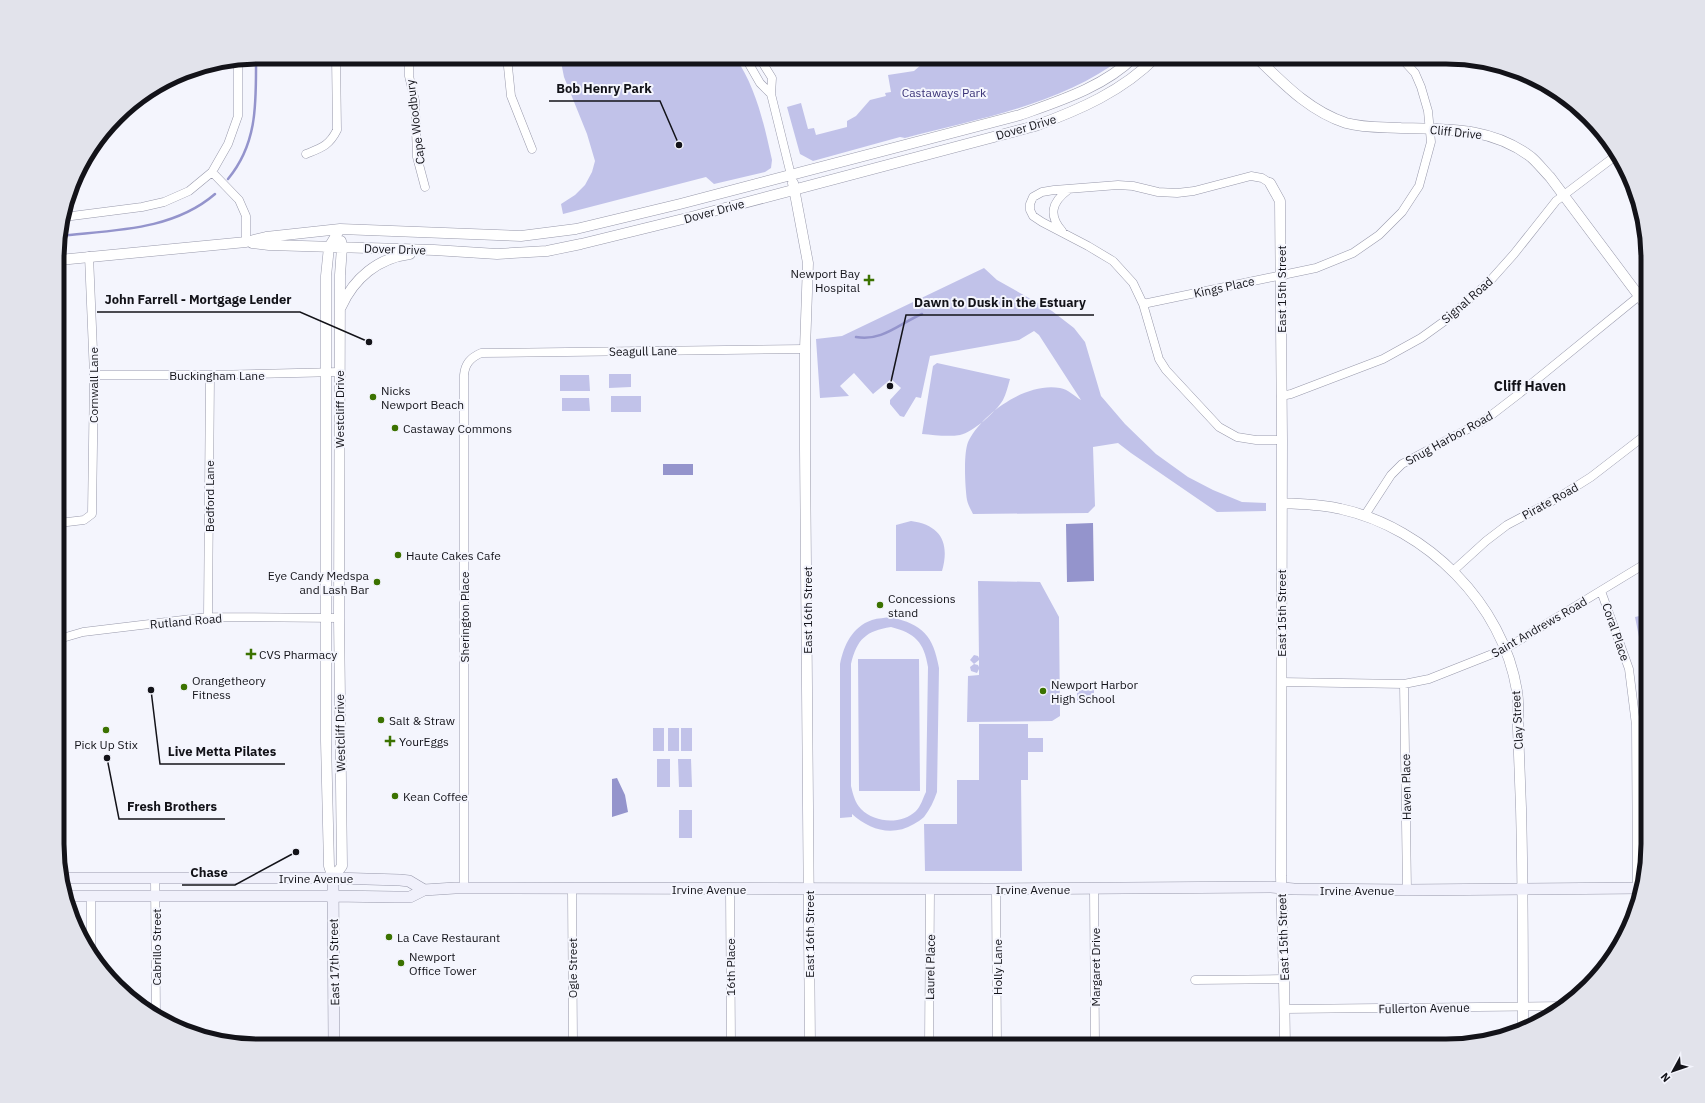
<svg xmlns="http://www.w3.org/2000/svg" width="1705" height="1103" font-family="'IBM Plex Sans',sans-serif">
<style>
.green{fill:#c1c2e9;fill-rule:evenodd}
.water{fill:#9494cc}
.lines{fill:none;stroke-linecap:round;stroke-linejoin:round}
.stream{stroke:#9494cc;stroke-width:2.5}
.minor-casing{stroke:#9899ab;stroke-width:9}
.tertiary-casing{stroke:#9899ab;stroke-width:11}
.secondary-casing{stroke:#9899ab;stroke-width:12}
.minor{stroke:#fff;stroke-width:8}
.tertiary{stroke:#fff;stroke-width:10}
.secondary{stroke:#f0f0fb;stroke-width:11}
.poi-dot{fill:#3b7200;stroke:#f4f5fd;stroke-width:1.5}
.labels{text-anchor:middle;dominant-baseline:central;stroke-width:4;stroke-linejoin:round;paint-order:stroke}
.park-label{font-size:12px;fill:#3a3377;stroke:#f4f5fd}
.street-label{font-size:12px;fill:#131319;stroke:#f4f5fd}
.poi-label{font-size:12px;fill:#131319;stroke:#f4f5fd;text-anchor:start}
.quarter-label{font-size:14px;font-weight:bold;fill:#131319;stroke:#f4f5fd}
.rim{fill:none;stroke:#131319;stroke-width:5}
.leader{fill:none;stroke:#131319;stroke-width:1.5}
.callout-dot{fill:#131319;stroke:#f4f5fd;stroke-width:1.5}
.callout-label{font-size:13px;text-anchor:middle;font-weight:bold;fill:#131319;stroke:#f4f5fd;stroke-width:4;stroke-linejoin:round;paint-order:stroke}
</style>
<rect width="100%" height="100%" fill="#f4f5fd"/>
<path class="green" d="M560,57H735C756,87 764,124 772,160L771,168L765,172L714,184L706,177L563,214L561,204L575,195L585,185L592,172L595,161L587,134L564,77Z
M930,57H1124C1060,105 981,118 905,138L900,137L813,161L800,154L787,107L801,103L808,129L814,128L816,135L847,127V121L856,116L870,100L886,96L885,93L891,92L888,75L914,71Z
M984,268L997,280L1052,311L1074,328L1085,342L1101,396L1125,424L1156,454L1188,477L1213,490L1242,502L1266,503V511L1217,512L1131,453L1118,443L1093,447L1095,506L1088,513L973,514C971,510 968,505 967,500C965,487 963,450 969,440C984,412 1027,382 1060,388C1068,389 1074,396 1081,400L1039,335L1034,331L1019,340L930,356L921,398L916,397L904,417L900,416L890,404V400L901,388L891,379L873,394L854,373L840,386L849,396L820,398L816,339L842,336Z
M937,363L1010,379C1008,386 1006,394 1003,400C996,412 973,432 960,435C948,437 934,435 922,434L933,366Z
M609,374H631V387L609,388Z
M560,375H589L590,391H560Z
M641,396V412H611V396Z
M562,398H589L590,411H562Z
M911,521C941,525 950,543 942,571H896V525Z
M978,581L1040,582L1059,617L1060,716L1052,721L967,722L968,676L979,675V669L977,673L971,671L970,667L974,664L978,665L979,667V660L974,664L970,660L974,655L978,656L979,658Z
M1648,614V682L1635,617Z
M891,617C923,625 933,635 939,668L937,792C934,801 930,809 924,817C921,820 917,822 914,824C892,837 870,830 852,814V817L840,818V664C844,645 852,627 872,620C878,618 885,618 891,617ZM891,627C915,633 924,642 928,667L926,792C923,798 921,806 916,811C901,825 875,823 861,809C855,803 853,794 851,786V664C857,639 866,631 891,627Z
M858,659H919L920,791H859Z
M1077,685H1094V702H1077Z
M979,724H1028V738H1043V752H1028V780H1021L1022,871H925L924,824H957V780H979Z
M653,728H664V751H653Z
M668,728H679V751H668Z
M681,728H692V751H681Z
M657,759H670V787H657Z
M678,759H691L692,787H679Z
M679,810H692V838H679Z"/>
<path class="water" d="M663,464H693V475H663Z
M1093,523L1094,581L1067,582L1066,524Z
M617,778L625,795L628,812L612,817V779Z"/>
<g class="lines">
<path class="stream" d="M228,179C258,143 256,102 256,58
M59,236C113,230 172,231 215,194
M940,307L944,305
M856,337C882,342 900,323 922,314"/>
<g class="minor-casing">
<path id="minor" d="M409,57V76L415,101L417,157L425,187
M507,57L511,96L532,149
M745,57L760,83L771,94
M759,57L772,78L771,94L791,175
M306,154C321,148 329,146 337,130L336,57
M212,172L239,200L246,216V242
M1270,183L1262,178L1251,176L1194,191L1177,193L1158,192L1133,186L1118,185L1054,190L1042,192L1033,197L1030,204V210L1033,216L1042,222L1088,246L1113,261L1133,283L1143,304L1159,359L1166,370L1219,427L1237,437L1256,440H1282
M64,217L142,207L164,202L189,191L212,172L228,144L238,116V61
M1062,231C1048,215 1052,202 1068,190
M1143,304L1316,268L1353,253L1379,235L1402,212L1419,186L1431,142L1428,111L1421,87L1415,73L1404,61L1397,57
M94,375H210L339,372
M1281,396L1291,394L1383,359L1421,338L1446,320L1489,282L1514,254L1556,201L1618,154
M1365,515L1391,475L1402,464L1485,420L1520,393L1639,296
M59,523L84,520L92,514L94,375L89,256
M1453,571L1486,541L1507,525L1556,499L1591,477L1648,433
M1601,591L1629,669L1636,725L1637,888
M208,617L210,375
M59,639L83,632L208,617L339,618
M1281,682L1404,684L1429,679L1505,649L1648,562
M1404,684L1407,890
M155,878L156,1017
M464,888V375C465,364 470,358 481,353L805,349
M1094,888L1095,1046
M572,889L573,1046
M730,889L731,1046
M996,889L997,1046
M91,896V954
M1195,980L1284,979
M1284,1009L1564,1006
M929,1046L930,889"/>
</g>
<g class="tertiary-casing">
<path id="tertiary" d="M1256,57C1283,83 1309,111 1346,123C1364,128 1382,127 1401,128C1448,129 1492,127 1531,157C1538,163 1544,171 1550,177L1648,308
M793,183L808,263L805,349V449L810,1046
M1270,183L1280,201L1282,440L1281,876L1284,979L1285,1046
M252,243L269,245L434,250L497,254L547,251L581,244L691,217L1035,126C1079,110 1123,91 1156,57
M59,260L246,242L266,237L340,229L521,236L576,229L680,204L1020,115C1059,101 1104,87 1134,57
M341,307C354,278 378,258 410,254
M1282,503C1302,504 1322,504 1341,509C1427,528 1503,604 1517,691C1519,703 1518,716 1518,728C1519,755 1520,781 1521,808C1523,882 1523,955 1523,1029
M333,878L329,866L326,741V276L329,247L340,229
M333,878L342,866L339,618L340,275L342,247L341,241"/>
</g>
<g class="secondary-casing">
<path id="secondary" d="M61,878H333L400,880L409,881L424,890
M333,878L334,1046
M67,896H333L395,897H410L424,890L455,888L996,889L1271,887L1294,889L1407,890L1641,888"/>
</g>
<use href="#minor" class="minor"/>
<use href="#tertiary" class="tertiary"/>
<use href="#secondary" class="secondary"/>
</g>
<g class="poi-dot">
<path d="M867 274h4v4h4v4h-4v4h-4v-4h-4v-4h4z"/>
<circle cx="373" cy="397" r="4"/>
<circle cx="395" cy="428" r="4"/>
<circle cx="398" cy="555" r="4"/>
<circle cx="377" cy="582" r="4"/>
<circle cx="880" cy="605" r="4"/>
<path d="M249 648h4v4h4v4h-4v4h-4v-4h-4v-4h4z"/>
<circle cx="184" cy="687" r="4"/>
<circle cx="1043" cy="691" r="4"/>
<circle cx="381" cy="720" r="4"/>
<circle cx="106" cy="730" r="4"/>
<path d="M388 735h4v4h4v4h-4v4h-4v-4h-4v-4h4z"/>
<circle cx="395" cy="796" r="4"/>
<circle cx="389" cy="937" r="4"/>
<circle cx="401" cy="963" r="4"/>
</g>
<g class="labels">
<g class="park-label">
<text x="944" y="92">Castaways Park</text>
</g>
<g class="street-label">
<text transform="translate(415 122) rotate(-97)">Cape Woodbury</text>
<text transform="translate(1026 127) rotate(-16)">Dover Drive</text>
<text transform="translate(1456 132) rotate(6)">Cliff Drive</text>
<text transform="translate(714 211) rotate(-15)">Dover Drive</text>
<text transform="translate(395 249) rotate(2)">Dover Drive</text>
<text transform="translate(1224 287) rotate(-12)">Kings Place</text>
<text transform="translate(1281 289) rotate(-90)">East 15th Street</text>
<text transform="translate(1467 300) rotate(-41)">Signal Road</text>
<text transform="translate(643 351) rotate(-1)">Seagull Lane</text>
<text x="217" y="375">Buckingham Lane</text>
<text transform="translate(93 385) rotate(-90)">Cornwall Lane</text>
<text transform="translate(339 409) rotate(-90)">Westcliff Drive</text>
<text transform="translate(1449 438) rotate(-29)">Snug Harbor Road</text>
<text transform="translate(209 496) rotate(-90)">Bedford Lane</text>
<text transform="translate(1550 501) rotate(-29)">Pirate Road</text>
<text transform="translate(807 610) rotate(-90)">East 16th Street</text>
<text transform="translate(1281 613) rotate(-90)">East 15th Street</text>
<text transform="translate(464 617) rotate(-90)">Sherington Place</text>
<text transform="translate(186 621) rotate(-5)">Rutland Road</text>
<text transform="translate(1539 627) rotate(-30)">Saint Andrews Road</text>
<text transform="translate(1616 632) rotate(71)">Coral Place</text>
<text transform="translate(1517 720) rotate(-93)">Clay Street</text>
<text transform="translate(340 733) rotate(-91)">Westcliff Drive</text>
<text transform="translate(1406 787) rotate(-91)">Haven Place</text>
<text x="316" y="878">Irvine Avenue</text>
<text x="709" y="889">Irvine Avenue</text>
<text x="1033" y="889">Irvine Avenue</text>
<text x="1357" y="890">Irvine Avenue</text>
<text transform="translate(809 934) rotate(-90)">East 16th Street</text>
<text transform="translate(1283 937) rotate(-92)">East 15th Street</text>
<text transform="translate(156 947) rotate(-90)">Cabrillo Street</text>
<text transform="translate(334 962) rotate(-91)">East 17th Street</text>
<text transform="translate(730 967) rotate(-90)">16th Place</text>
<text transform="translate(930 967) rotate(-89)">Laurel Place</text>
<text transform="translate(997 967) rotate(-90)">Holly Lane</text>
<text transform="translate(1095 967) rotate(-90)">Margaret Drive</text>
<text transform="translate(572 968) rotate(-90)">Ogle Street</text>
<text transform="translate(1424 1008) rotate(-1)">Fullerton Avenue</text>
</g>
<g class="poi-label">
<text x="860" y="273" text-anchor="end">Newport Bay<tspan x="860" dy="14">Hospital</tspan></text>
<text x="381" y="390">Nicks<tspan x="381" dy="14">Newport Beach</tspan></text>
<text x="403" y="428">Castaway Commons</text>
<text x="406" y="555">Haute Cakes Cafe</text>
<text x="369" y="575" text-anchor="end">Eye Candy Medspa<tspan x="369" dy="14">and Lash Bar</tspan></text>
<text x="888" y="598">Concessions<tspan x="888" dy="14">stand</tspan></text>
<text x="259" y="654">CVS Pharmacy</text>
<text x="192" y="680">Orangetheory<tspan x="192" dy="14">Fitness</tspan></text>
<text x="1051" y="684">Newport Harbor<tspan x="1051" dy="14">High School</tspan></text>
<text x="389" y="720">Salt &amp; Straw</text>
<text x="399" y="741">YourEggs</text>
<text x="106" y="744" text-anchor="middle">Pick Up Stix</text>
<text x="403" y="796">Kean Coffee</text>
<text x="397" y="937">La Cave Restaurant</text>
<text x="409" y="956">Newport<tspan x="409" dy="14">Office Tower</tspan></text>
</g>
<g class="quarter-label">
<text x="1530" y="386">Cliff Haven</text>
</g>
</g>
<path d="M0 0H1705V1103H0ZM259 64H1446A195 195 0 0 1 1641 259V844A195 195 0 0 1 1446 1039H259A195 195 0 0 1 64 844V259A195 195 0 0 1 259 64Z" fill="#e2e3eb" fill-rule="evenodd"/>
<path class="rim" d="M259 64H1446A195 195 0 0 1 1641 259V844A195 195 0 0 1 1446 1039H259A195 195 0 0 1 64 844V259A195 195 0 0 1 259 64Z"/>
<path class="leader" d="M679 145L660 101H549M369 342L300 312H97M890 386L906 315H1094M151 690L160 764H285M107 758L119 819H225M296 852L235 885H182"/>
<g class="callout-dot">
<circle cx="679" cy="145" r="4"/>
<circle cx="369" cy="342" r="4"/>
<circle cx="890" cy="386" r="4"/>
<circle cx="151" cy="690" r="4"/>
<circle cx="107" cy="758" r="4"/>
<circle cx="296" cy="852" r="4"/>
</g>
<g class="callout-label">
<text x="604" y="93">Bob Henry Park</text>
<text x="198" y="304">John Farrell - Mortgage Lender</text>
<text x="1000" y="307">Dawn to Dusk in the Estuary</text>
<text x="222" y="756">Live Metta Pilates</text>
<text x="172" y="811">Fresh Brothers</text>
<text x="209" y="877">Chase</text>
</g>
<g transform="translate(1673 1071) rotate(230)" stroke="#f4f5fd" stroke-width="3" paint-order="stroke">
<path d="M0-3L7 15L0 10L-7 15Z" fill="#131319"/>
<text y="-6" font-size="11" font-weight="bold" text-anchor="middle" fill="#131319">N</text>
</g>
</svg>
